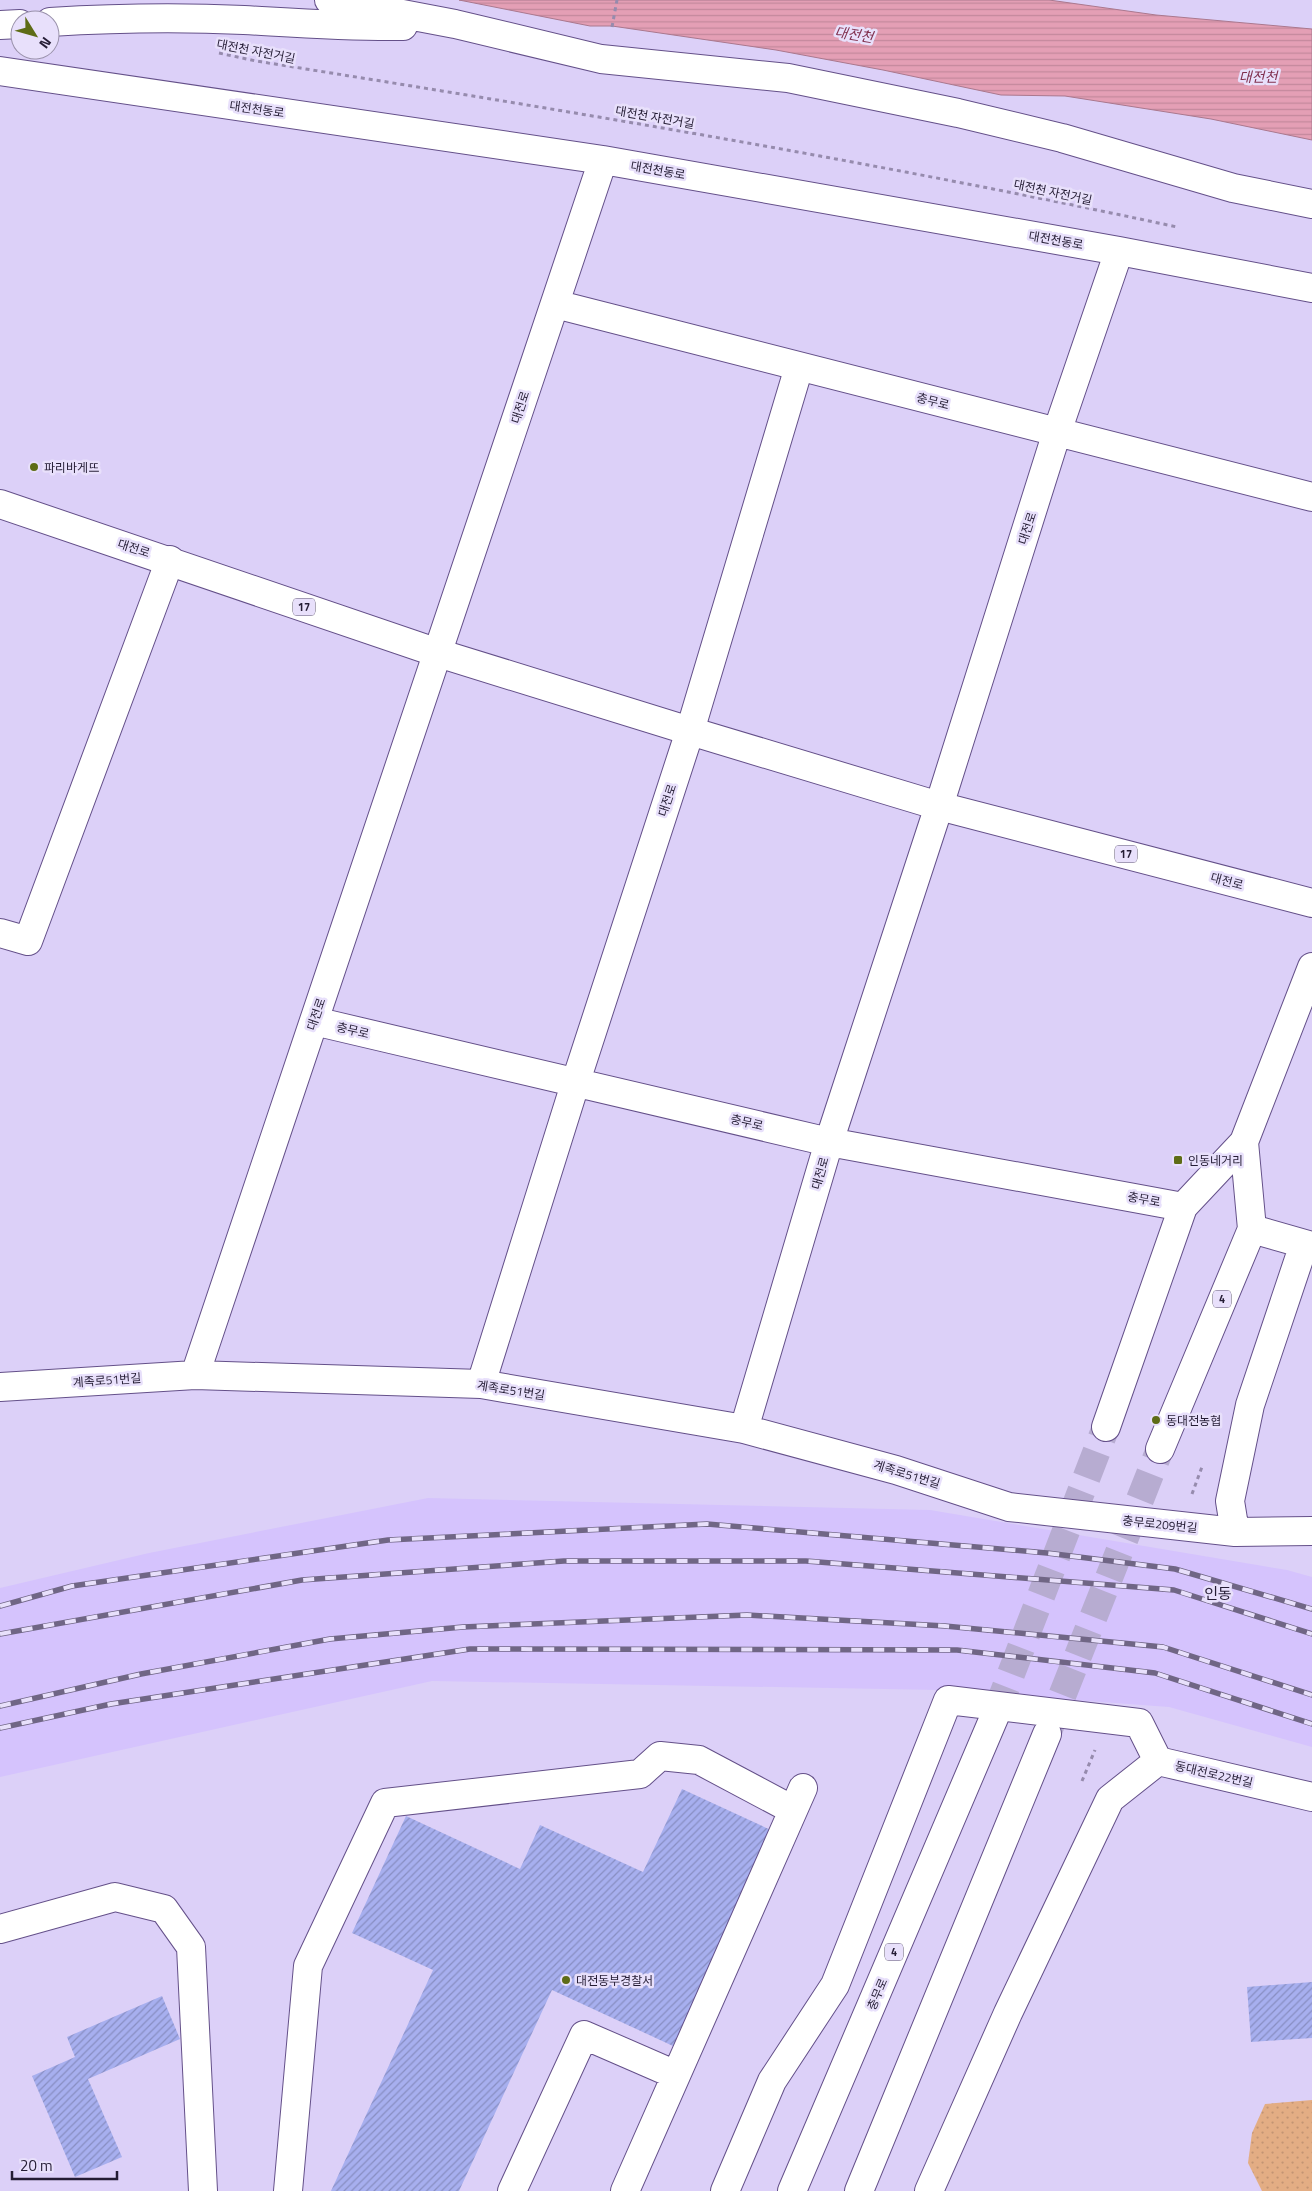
<svg xmlns="http://www.w3.org/2000/svg" width="1312" height="2191" font-family="'Titillium Web','Noto Sans KR',sans-serif">
<style>
.built{fill:#d5c3fd}
.grass{fill:url(#grass-dots)}
.water{fill:url(#water-rules);stroke:#aa788e}
.building{fill:url(#building-hatch)}
.lines{fill:none;stroke-linecap:round;stroke-linejoin:round}
.major-tunnel{stroke:#b7acd1;stroke-width:28;stroke-dasharray:28 14;stroke-linecap:butt}
.minor-casing{stroke:#645089;stroke-width:30}
.major-casing{stroke:#645089;stroke-width:30}
.path{stroke:#968bad;stroke-width:3;stroke-dasharray:4 4;stroke-linecap:butt}
.minor{stroke:#fff;stroke-width:28}
.major{stroke:#fff;stroke-width:28}
.rail-casing{stroke:#706685;stroke-width:5.5}
.rail{stroke:#e8e0fb;stroke-width:4;stroke-dasharray:11;stroke-linecap:butt}
.poi-dot{fill:#5e6c16;stroke:#e8e0fb;stroke-width:2}
.labels{text-anchor:middle;dominant-baseline:central;stroke-width:5;stroke-linejoin:round;paint-order:stroke}
.shield{fill:#e8e0fb;stroke:#5f5770;stroke-width:1}
.shield-label{font-size:11px;font-weight:bold;fill:#241c34}
.street-label{font-size:12px;fill:#241c34;stroke:#e8e0fb}
.poi-label{font-size:12px;fill:#241c34;stroke:#e8e0fb;text-anchor:start}
.water-label{font-size:14px;font-style:italic;fill:#81304f;stroke:#e8e0fb}
.quarter-label{font-size:15px;fill:#241c34;stroke:#e8e0fb}
</style>
<defs>
<pattern id="grass-dots" width="8" height="8" patternUnits="userSpaceOnUse" patternTransform="scale(1.25)"><rect width="8" height="8" fill="#e3ad84"/><path d="M2 2h.1M6 6h.1" fill="none" stroke="#c39473" stroke-width="1.8" stroke-linecap="round"/></pattern>
<pattern id="water-rules" width="6" height="5" patternUnits="userSpaceOnUse" patternTransform="scale(1.25)"><rect width="6" height="5" fill="#e49fb5"/><path d="M0 2.5h6" fill="none" stroke="#c3889c"/></pattern>
<pattern id="building-hatch" width="6" height="6" patternUnits="userSpaceOnUse" patternTransform="scale(1.25)"><rect width="6" height="6" fill="#a7afef"/><path d="M-1 1l2-2M0 6l6-6M5 7l2-2" fill="none" stroke="#888ec2"/></pattern>
</defs>
<rect width="100%" height="100%" fill="#dcd0f8"/>
<path class="built" d="M428,1498L930,1510L1287,1570L1312,1577V1747L1169,1707L940,1690L432,1681L0,1777V1588L149,1553Z"/>
<path class="grass" d="M1312,2100V2191H1262L1248,2163L1252,2133L1265,2104Z"/>
<path class="water" d="M459,0H1049L1156,15L1312,29V140L1211,119L1065,96L1001,95L883,70L776,50L612,26H590Z"/>
<path class="building" d="M682,1789L773,1831L673,2046L552,1990L459,2191H331L433,1970L352,1933L406,1816L520,1869L540,1825L643,1872Z
M1312,1982V2038L1251,2042L1247,1987Z
M162,1996L180,2039L88,2079L122,2157L75,2177L32,2076L75,2057L67,2037Z"/>
<g class="lines">
<path class="major-tunnel" d="M996,1713L1106,1427
M1047,1734L1160,1449"/>
<g class="minor-casing">
<path id="minor" d="M0,71L603,160L1119,251L1312,288
M555,304L1312,497
M0,933L28,941L170,560
M314,1021L829,1142L1183,1207
M1252,1229L1312,1246
M195,1375L603,160
M481,1384L576,1081L690,731L799,367
M0,1387L195,1375L481,1384L744,1429L896,1470L1009,1507L1235,1532L1312,1531
M744,1429L829,1142L939,806L1057,432L1119,251
M1235,1532L1230,1501L1250,1405L1304,1244
M0,1929L115,1897L164,1909L191,1947L203,2191
M288,2191L308,1966L385,1803L640,1774L660,1756L699,1760L793,1810
M512,2191L584,2035L676,2075
M625,2191L803,1788
M725,2191L772,2081L835,1985L948,1700L1139,1723L1158,1761L1312,1797
M929,2191L1008,2013L1110,1799L1158,1761"/>
</g>
<g class="major-casing">
<path id="major" d="M329,0L455,24L601,59L788,78L958,113L1062,138L1233,188L1312,204
M50,22C115,18 179,17 244,20C297,23 350,27 403,26
M0,25L20,24
M0,504L438,653L690,731L939,806L1312,903
M1106,1427L1183,1207L1244,1142L1312,967
M1160,1449L1252,1229L1244,1142
M792,2191L996,1713
M859,2191L1047,1734"/>
</g>
<path class="path" d="M612,27L617,0
M219,53L256,61C564,110 872,161 1177,227
M1192,1494L1203,1464
M1082,1781L1095,1750"/>
<use href="#minor" class="minor"/>
<use href="#major" class="major"/>
<g class="rail-casing">
<path id="rail" d="M0,1606L72,1586L388,1540L707,1524L1047,1553L1175,1569L1312,1609
M0,1634L302,1580L564,1561H806L1174,1590L1312,1634
M0,1706L141,1674L330,1639L463,1627L747,1615L945,1626L1163,1647L1312,1695
M0,1728L111,1704L470,1649L957,1650L1155,1673L1312,1724"/>
</g>
<use href="#rail" class="rail"/>
</g>
<g class="poi-dot">
<circle cx="34" cy="467" r="5"/>
<rect x="1173" y="1155" width="10" height="10" rx="2.5"/>
<circle cx="1156" cy="1420" r="5"/>
<circle cx="566" cy="1980" r="5"/>
</g>
<g class="labels">
<g class="shield">
<rect x="293" y="598.5" width="22" height="17" rx="4"/>
<rect x="1115" y="845.5" width="22" height="17" rx="4"/>
<rect x="1213" y="1290.5" width="18" height="17" rx="4"/>
<rect x="885" y="1943.5" width="18" height="17" rx="4"/>
</g>
<g class="shield-label">
<text x="304" y="607">17</text>
<text x="1126" y="854">17</text>
<text x="1222" y="1299">4</text>
<text x="894" y="1952">4</text>
</g>
<g class="street-label">
<text transform="translate(256 51) rotate(11)">대전천 자전거길</text>
<text transform="translate(257 109) rotate(8)">대전천동로</text>
<text transform="translate(655 117) rotate(10)">대전천 자전거길</text>
<text transform="translate(658 170) rotate(10)">대전천동로</text>
<text transform="translate(1053 192) rotate(12)">대전천 자전거길</text>
<text transform="translate(1056 240) rotate(10)">대전천동로</text>
<text transform="translate(933 401) rotate(14)">충무로</text>
<text transform="translate(520 407) rotate(-72)">대전로</text>
<text transform="translate(1027 528) rotate(-72)">대전로</text>
<text transform="translate(134 548) rotate(18)">대전로</text>
<text transform="translate(667 800) rotate(-72)">대전로</text>
<text transform="translate(1227 881) rotate(15)">대전로</text>
<text transform="translate(316 1014) rotate(-71)">대전로</text>
<text transform="translate(353 1030) rotate(13)">충무로</text>
<text transform="translate(747 1122) rotate(13)">충무로</text>
<text transform="translate(820 1173) rotate(-74)">대전로</text>
<text transform="translate(1144 1199) rotate(10)">충무로</text>
<text transform="translate(107 1380) rotate(-4)">계족로51번길</text>
<text transform="translate(511 1390) rotate(9)">계족로51번길</text>
<text transform="translate(907 1474) rotate(17)">계족로51번길</text>
<text transform="translate(1160 1524) rotate(6)">충무로209번길</text>
<text transform="translate(1214 1774) rotate(13)">동대전로22번길</text>
<text transform="translate(877 1994) rotate(-67)">충무로</text>
</g>
<g class="poi-label">
<text x="44" y="467">파리바게뜨</text>
<text x="1188" y="1160">인동네거리</text>
<text x="1166" y="1420">동대전농협</text>
<text x="576" y="1980">대전동부경찰서</text>
</g>
<g class="water-label">
<text transform="translate(854 34) rotate(9)">대전천</text>
<text x="1258" y="76">대전천</text>
</g>
<g class="quarter-label">
<text x="1218" y="1593">인동</text>
</g>
</g>
<g transform="translate(35 35) rotate(127)"><circle r="24" fill="#e8e0fb" stroke="#9a92ab"/>
<path d="M0-4L9 19L0 12L-9 19Z" fill="#5e6c16"/>
<text y="-8" font-size="14" font-weight="bold" text-anchor="middle" fill="#241c34">N</text>
</g>
<path d="M12 2171v8h105v-8" fill="none" stroke="#241c34" stroke-width="2.5"/>
<text x="20" y="2171" font-size="15" fill="#241c34" stroke="#e8e0fb" stroke-width="4" paint-order="stroke">20 m</text>
</svg>
